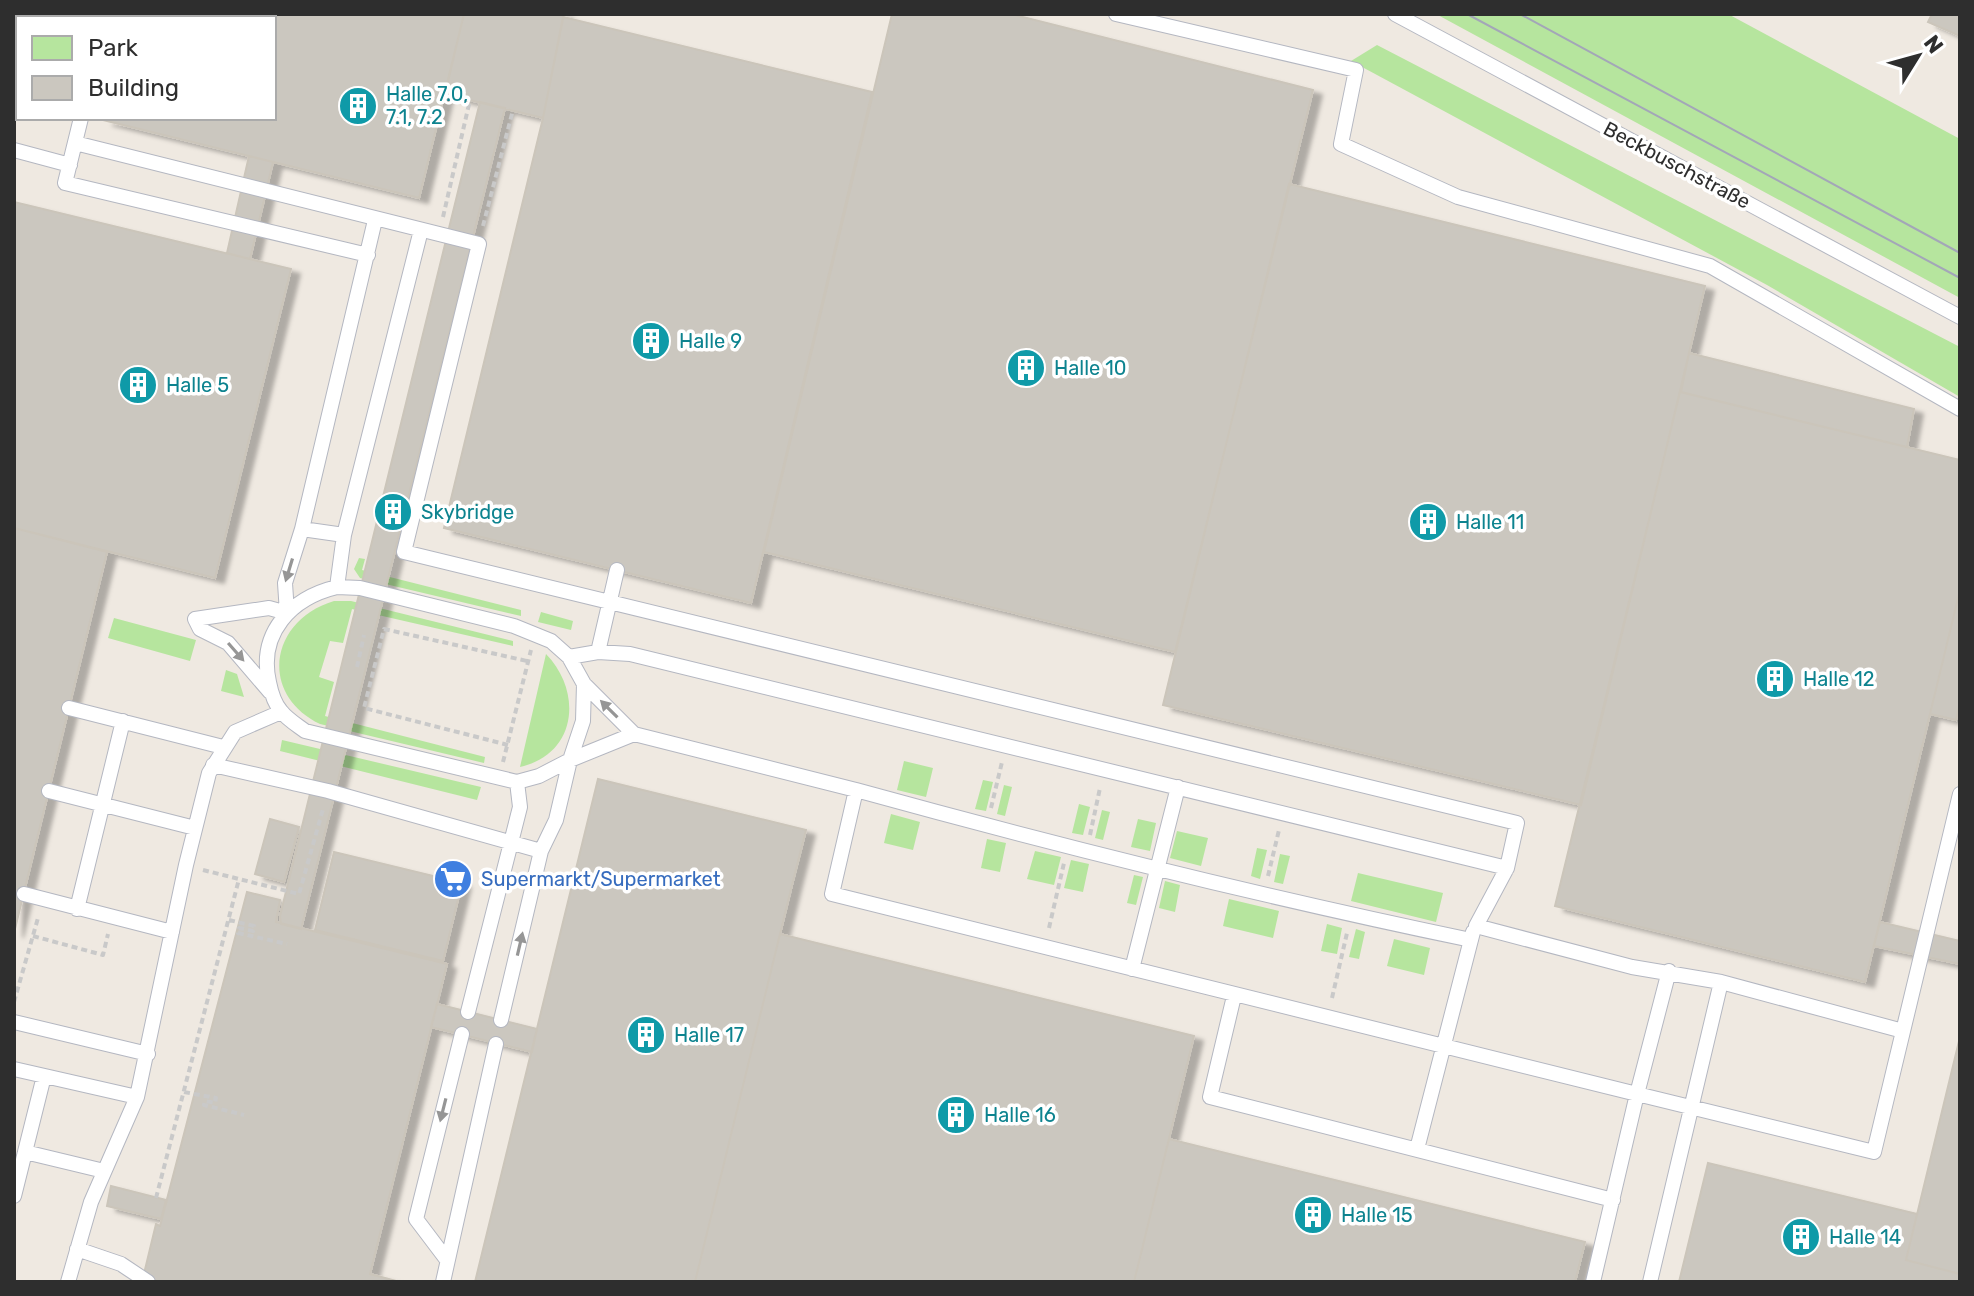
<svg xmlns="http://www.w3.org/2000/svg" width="1974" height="1296" font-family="Rubik,sans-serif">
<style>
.green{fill:#b6e59e}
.building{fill:#cbc7bf;stroke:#cbc5ba;stroke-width:2;filter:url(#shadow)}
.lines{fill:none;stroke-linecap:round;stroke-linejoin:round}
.service-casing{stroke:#b4b7c1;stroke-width:16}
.path{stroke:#c9c9c9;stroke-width:4;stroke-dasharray:6 4;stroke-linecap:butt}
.service{stroke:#fff;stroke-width:14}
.tram{stroke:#a3a6b8;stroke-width:2}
.oneway{fill:#969696}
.labels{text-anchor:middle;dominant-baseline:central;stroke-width:7;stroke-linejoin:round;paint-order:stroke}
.culture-label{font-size:20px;fill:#0d838f;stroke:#fff;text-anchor:start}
.street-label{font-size:20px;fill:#2e2e2e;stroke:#fff}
.shop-label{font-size:20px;fill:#366cbe;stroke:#fff;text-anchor:start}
</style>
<defs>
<filter id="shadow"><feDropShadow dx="9" dy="5" stdDeviation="2" flood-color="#0004"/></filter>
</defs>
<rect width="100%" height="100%" fill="#efe9e1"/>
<path class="green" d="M1436,14H1728L1960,139V298Z
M1377,45L1960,347V397L1767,285L1351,61Z
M359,558L365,559L362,570L521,610V616L360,578L354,569Z
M334,601H351L513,641V646L352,609L343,643L330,641L319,677L334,682L325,716L485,757L484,763L320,724C258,694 270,620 334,601Z
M541,612L573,621L571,630L538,622Z
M114,618L196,640L190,661L108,638Z
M546,654C583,692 577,754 520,767Z
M226,670L237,674L244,697L221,691Z
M282,740L481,787L477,800L280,751Z
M904,761L933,768L926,797L897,790Z
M983,780L993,782L986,811L975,809Z
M1004,785L1012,787L1005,816L997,814Z
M1079,804L1090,807L1083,835L1072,833Z
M1102,810L1110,812L1103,840L1095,838Z
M891,814L920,822L913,850L884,843Z
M1138,819L1156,823L1150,851L1131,847Z
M1177,831L1208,838L1201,866L1170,858Z
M987,839L1006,843L1000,872L981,868Z
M1257,848L1267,850L1260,879L1251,876Z
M1035,851L1061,857L1054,885L1027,879Z
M1280,854L1290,856L1283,884L1274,882Z
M1071,860L1089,864L1083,892L1064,888Z
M1358,873L1443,893L1436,922L1351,901Z
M1134,875L1143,877L1136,905L1127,903Z
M1165,881L1180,885L1175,912L1159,908Z
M1229,899L1279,911L1273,938L1223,926Z
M1327,924L1342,928L1337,954L1321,951Z
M1356,929L1365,932L1359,959L1349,957Z
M1394,939L1430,948L1424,975L1387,966Z"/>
<path class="building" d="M14,14H80L79,18H18V97L14,96Z
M129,14H464L419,198L103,120L274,118V18H128Z
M464,14H564L543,118L445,94Z
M892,14H1011L1313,90L1175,652L764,552Z
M1932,14H1960V36L1928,22Z
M563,17L872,92L751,603L444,528L543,118Z
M480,102L505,108L301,929L281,924L280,916Z
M249,156L273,162L250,259L227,253Z
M1289,184L1705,286L1581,805L1163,705Z
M14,202L291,269L215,578L14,528Z
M1689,353L1914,409L1907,447L1681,392Z
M1680,392L1960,460V590L1865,982L1555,906Z
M14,528L107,552L14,933Z
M1960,590V703L1956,720L1930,714Z
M598,779L806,830L792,885L695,1282H475Z
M270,819L299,827L284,882L255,874Z
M334,852L462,883L443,961L315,930Z
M247,892L280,900L276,922L447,964L370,1274L400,1282H142L156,1224L160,1226Z
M1880,922L1960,941V964L1874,946Z
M780,934L1194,1036L1134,1282H695Z
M437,1004L537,1029L532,1052L431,1027Z
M1960,1037V1274L1906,1260Z
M1169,1139L1585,1242L1575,1282H1134Z
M1708,1163L1917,1214L1906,1260L1960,1274V1282H1679Z
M111,1186L166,1200L161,1219L107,1206Z"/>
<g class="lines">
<g class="service-casing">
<path id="service" d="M1116,14L1356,70L1341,144L1458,197L1710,266L1960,409
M1395,14L1960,317
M104,18L105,14
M81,118L65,183L368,255
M75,143L479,244L404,552L1517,823L1507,868
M14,150L70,165
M375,220L302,529L344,535L421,230
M337,587L360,588L514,626L551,641L569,657L584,684L583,721L570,760L539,776L517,782L305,731C297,725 287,719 281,711C274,703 271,692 269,682C258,633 291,598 337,587Z
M337,587L344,535
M598,652L617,570
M569,657L598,652L630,654L1507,868L1476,926L1632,967L1721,982L1903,1031
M584,684L634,734L856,790L832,894L1637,1094L1593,1282
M270,692L228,643L200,629L195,619L269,608L287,613L285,583L302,529
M69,708L223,747
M213,765L328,791L541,851
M856,790C1059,846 1264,897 1471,940
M49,791L195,828
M24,894L172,932
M77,909L123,721
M1132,969L1178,787
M1669,971L1637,1094L1874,1152L1960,794
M1234,996L1210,1097L1613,1200
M468,1012L520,807L517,782
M501,1020L541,851L556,820L570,760L634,734
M14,1022L148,1054
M14,1069L137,1097
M1417,1149L1473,932
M25,1152L104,1171
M14,1196L44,1076
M77,1249L121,1264L148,1282
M447,1260L416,1219L462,1034
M68,1282L91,1202L137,1097L186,865L209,773L235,732L281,712
M443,1282L496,1044
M1650,1282L1721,982"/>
</g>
<path class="path" d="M443,217L470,100
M483,226L513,110
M357,667L364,635
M508,745L364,708L384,629L527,661
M503,762L531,650
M991,808L1002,762
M1090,835L1100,788
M203,870L299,894L323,809
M1268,876L1279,830
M229,920L254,926L253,931L239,928L238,933L287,944
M1049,928L1064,863
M33,936L103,955L108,934
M1332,998L1347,933
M14,1002L38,918
M184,1092L216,1098L215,1103L205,1101L204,1105L244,1115
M156,1198L239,879"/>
<use href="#service" class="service"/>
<path class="tram" d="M1467,14L1960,278
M1520,14L1960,253"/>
</g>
<defs><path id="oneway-solid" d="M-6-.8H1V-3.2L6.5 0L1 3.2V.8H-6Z" transform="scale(2)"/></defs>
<g class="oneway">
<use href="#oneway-solid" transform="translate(289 570) rotate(107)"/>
<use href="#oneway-solid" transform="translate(236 652) rotate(49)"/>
<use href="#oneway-solid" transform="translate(609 709) rotate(-135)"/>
<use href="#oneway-solid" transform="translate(520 944) rotate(-77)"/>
<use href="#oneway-solid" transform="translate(443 1110) rotate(104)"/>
</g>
<defs>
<g id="building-disc" transform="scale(2)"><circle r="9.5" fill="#0f9aa8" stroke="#fff"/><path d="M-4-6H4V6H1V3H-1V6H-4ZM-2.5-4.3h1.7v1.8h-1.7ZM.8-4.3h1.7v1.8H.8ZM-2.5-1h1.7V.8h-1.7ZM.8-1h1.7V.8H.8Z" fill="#fff"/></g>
<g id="supermarket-disc" transform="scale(2)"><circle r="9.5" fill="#3f7fe0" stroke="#fff"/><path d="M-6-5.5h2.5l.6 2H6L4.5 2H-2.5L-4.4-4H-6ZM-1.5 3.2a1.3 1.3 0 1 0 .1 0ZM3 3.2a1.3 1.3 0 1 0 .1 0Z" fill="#fff"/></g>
</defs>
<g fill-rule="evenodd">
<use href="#building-disc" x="358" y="106"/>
<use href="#building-disc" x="651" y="341"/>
<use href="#building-disc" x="1026" y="368"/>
<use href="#building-disc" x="138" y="385"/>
<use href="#building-disc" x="393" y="512"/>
<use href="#building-disc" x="1428" y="522"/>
<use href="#building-disc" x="1775" y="679"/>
<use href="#supermarket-disc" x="453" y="879"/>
<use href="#building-disc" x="646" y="1035"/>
<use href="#building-disc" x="956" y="1115"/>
<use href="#building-disc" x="1313" y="1215"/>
<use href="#building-disc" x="1801" y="1237"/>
</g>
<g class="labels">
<g class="culture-label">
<text x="386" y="94">Halle 7.0,<tspan x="386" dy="23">7.1, 7.2</tspan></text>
<text x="679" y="341">Halle 9</text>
<text x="1054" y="368">Halle 10</text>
<text x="166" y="385">Halle 5</text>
<text x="421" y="512">Skybridge</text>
<text x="1456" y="522">Halle 11</text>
<text x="1803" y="679">Halle 12</text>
<text x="674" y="1035">Halle 17</text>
<text x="984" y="1115">Halle 16</text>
<text x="1341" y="1215">Halle 15</text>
<text x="1829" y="1237">Halle 14</text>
</g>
<g class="street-label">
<text transform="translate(1677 165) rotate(28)">Beckbuschstraße</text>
</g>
<g class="shop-label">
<text x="481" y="879">Supermarkt/Supermarket</text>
</g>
</g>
<rect width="1974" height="1296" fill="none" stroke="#2e2e2e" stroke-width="32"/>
<rect x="16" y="16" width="260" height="104" fill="#ffffff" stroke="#ababab" stroke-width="2"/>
<rect x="32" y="36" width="40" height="24" fill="#b6e59e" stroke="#ababab" stroke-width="2"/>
<text x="88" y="56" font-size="24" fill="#2e2e2e">Park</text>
<rect x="32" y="76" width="40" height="24" fill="#cbc7bf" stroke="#ababab" stroke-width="2"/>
<text x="88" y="96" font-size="24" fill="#2e2e2e">Building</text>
<g transform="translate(1918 56) rotate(53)" stroke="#ffffff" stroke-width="6" paint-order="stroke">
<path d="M0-6L14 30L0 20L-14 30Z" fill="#2e2e2e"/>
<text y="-12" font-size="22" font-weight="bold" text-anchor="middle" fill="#2e2e2e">N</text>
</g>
</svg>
